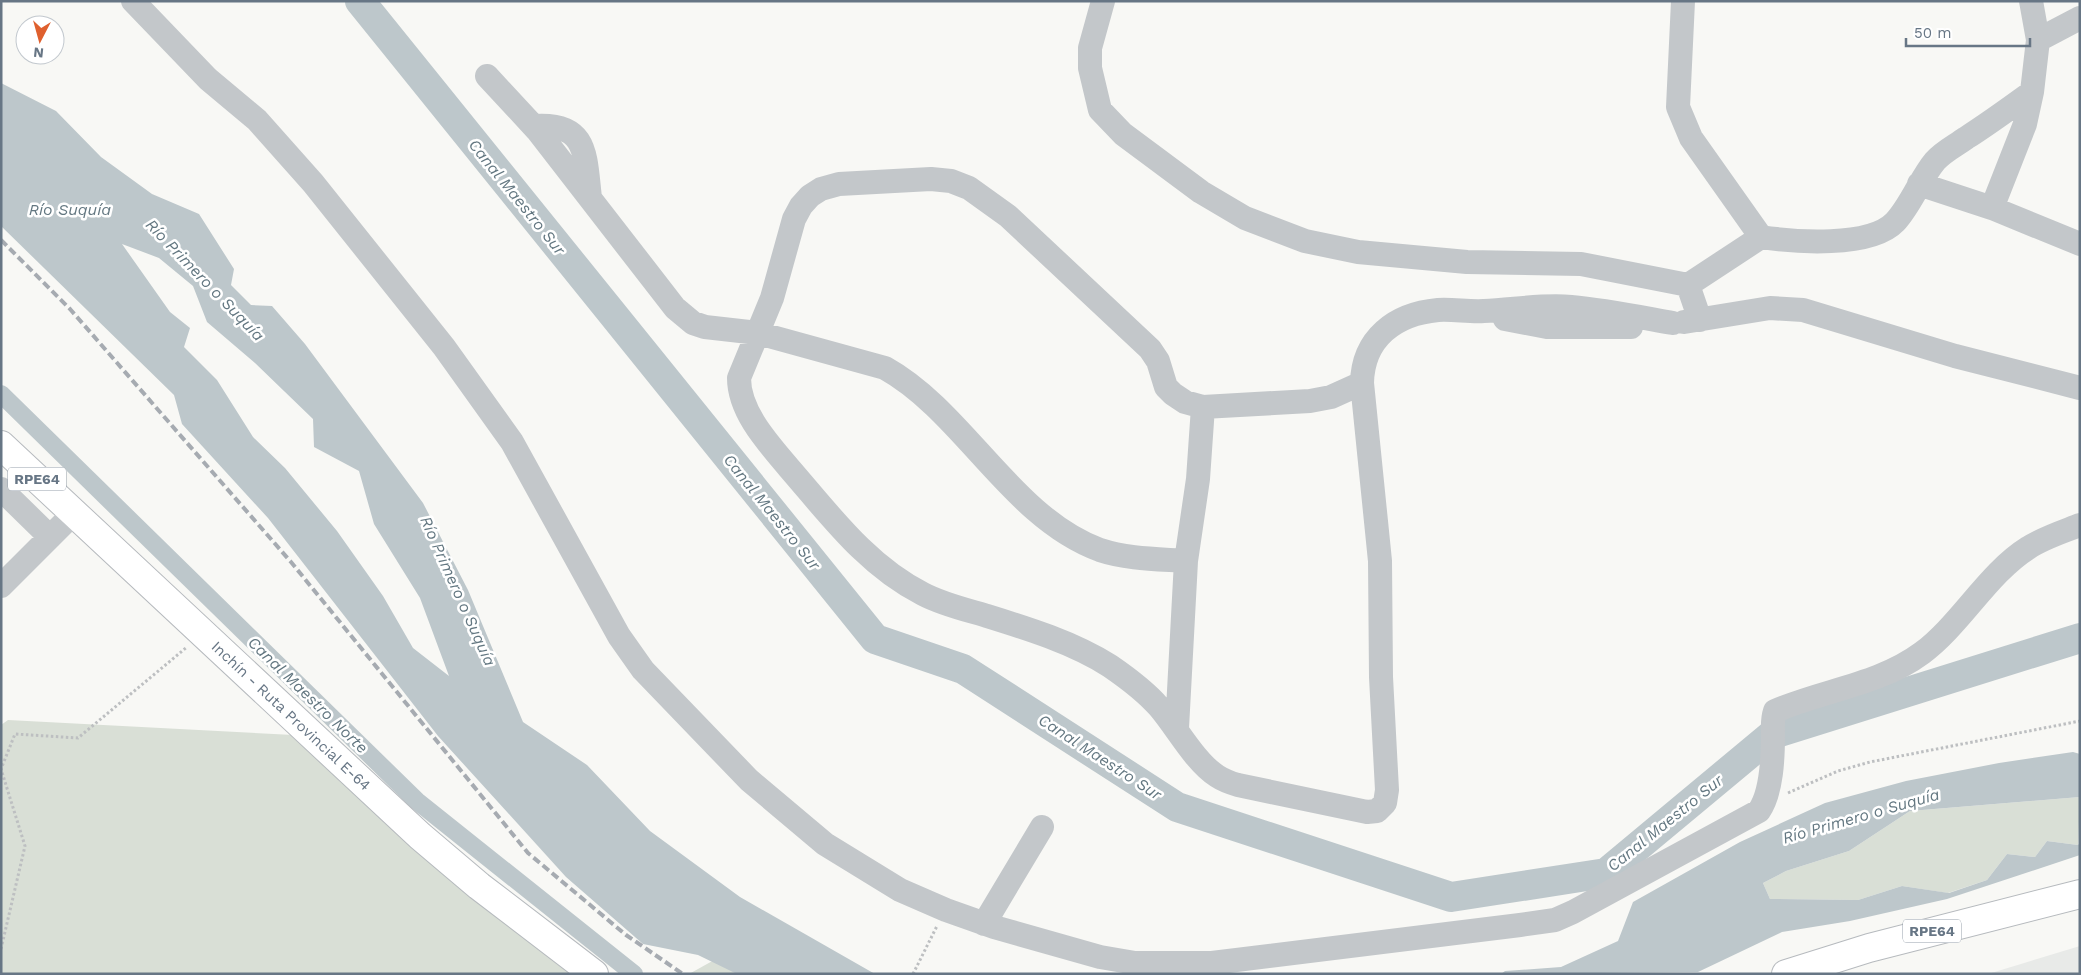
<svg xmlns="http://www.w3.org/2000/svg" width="2081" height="975" font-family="'Work Sans',sans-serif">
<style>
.built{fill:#e8eae8}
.green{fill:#d9dfd6}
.water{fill:#bdc7cb;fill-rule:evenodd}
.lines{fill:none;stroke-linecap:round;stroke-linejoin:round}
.canal{stroke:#bdc7cb;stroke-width:18}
.river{stroke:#bdc7cb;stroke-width:30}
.major-casing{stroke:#b6babe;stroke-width:30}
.path{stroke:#bdbfc1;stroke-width:3;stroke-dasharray:2.5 2.5;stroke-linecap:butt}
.minor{stroke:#c3c7ca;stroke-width:24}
.major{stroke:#fff;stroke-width:28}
.rail{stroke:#a6abb1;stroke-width:4;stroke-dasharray:8 4;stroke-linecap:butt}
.labels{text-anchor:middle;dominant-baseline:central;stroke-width:5;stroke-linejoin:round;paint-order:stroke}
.shield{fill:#fff;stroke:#959faa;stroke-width:1}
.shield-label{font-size:14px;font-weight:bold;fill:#677685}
.street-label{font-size:15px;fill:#677685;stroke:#fff}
.water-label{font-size:16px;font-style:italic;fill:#637781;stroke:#fff}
</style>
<rect width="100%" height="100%" fill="#f8f8f5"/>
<path class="built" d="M2080,946V974H1988Z"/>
<path class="green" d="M8,720L313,736L571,974H1V725Z
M2080,797L2078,845L2047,841L2035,857L2007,854L1987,880L1948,893L1902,886L1858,900L1770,899L1763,883L1786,871L1849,851L1910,811Z
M716,959L760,974H689Z"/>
<path class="water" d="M1,83L56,111L101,157L152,194L199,214L234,269L231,285L251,305L272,306L305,344L423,503L468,590L523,722L587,765L650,831L740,897L875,974H737L698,955L643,944L566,877L438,736L268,518L182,424L174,395L1,226ZM122,244L159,258L193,286L207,322L255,363L313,419L314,447L359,471L374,524L420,598L449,676L413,648L383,596L337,531L285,468L253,437L217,380L184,347L190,328L170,312Z
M2073,752L2080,754V797L1910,811L1849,851L1786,871L1763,883L1770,899L1858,900L1902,886L1949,893L1987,880L2007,854L2035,857L2047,841L2078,845L2080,843V855L1947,899L1850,921L1782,932L1698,972L1501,974L1505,971L1561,967L1618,941L1633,902L1740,842L1825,803L1906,781L1999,763Z"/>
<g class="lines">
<path class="canal" d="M1,394L417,801L634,974"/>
<path class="river" d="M360,1L875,639L963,669L1177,807L1451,897L1606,873L1773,734L2080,638"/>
<g class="major-casing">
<path id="major" d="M1,445L420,836L479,886L594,974
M1786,974L1869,948L2080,894"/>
</g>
<path class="path" d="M1788,793L1838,771L1870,762L2080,721
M1,949L25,846L1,769L15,734L78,738L187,647
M913,974L937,926"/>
<path class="minor" d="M133,1L208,79L257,120L313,183L444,347L512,442L619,636L643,670L749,780L825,844L900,890L946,910L994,927L1100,957L1135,963H1212L1520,925L1555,920L1573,912L1759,811C1772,792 1773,757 1773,734C1773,725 1772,720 1775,711C1823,690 1879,685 1922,653C1960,625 1988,573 2028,548C2043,538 2062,532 2080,525
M1103,1L1090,48V68L1100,110L1123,134L1201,192L1245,218L1305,241L1358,252L1467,262L1581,264L1688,285L1700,320
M1683,1L1678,107L1691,138L1761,237C1794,242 1870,248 1895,222C1911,205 1920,179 1935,161C1944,151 1955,146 1966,138C1988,124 2010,108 2032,92
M2038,40L2080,18
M487,76L537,130L675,308L693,323L705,327L758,333L885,368C964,412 1012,518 1100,550C1127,559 1158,559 1186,561
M534,126C588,122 585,155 590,198
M1919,184L1992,208L2080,244
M1992,208L2025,124L2032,92L2038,40L2031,1
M1688,285L1761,237
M1505,319L1547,327H1631
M1684,322L1770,308L1803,310L1955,356L2080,388
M1362,383L1331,397L1310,401L1203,407L1185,402L1173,394L1166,387L1158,361L1150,349L1008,216L969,188L951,181L931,179L839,184L821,189L810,196L801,206L794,219L772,298L739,378C739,412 768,443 789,468C829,514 867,566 923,594C942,604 963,609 984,615C1026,628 1072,642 1110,666C1126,677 1146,692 1159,707C1177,728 1195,762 1217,776C1223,780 1231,783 1238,785L1367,812L1377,811L1385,803L1387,790L1381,677L1380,561L1362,383C1363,338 1395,314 1438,310C1453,309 1469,312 1484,311C1512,310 1543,304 1571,307C1605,310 1639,317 1673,323
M1,489L50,537
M1,586L73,514
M1177,728L1186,561L1198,479L1203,407
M984,924L1042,827"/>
<use href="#major" class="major"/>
<path class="rail" d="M1,240L70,309L291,562L528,853L626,935L683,974"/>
</g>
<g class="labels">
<g class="shield">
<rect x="8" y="467.5" width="58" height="23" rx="4"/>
<rect x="1903" y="919.5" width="58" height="23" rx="4"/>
</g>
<g class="shield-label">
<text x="37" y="479">RPE64</text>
<text x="1932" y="931">RPE64</text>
</g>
<g class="street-label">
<text transform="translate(291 716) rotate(43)">Inchín - Ruta Provincial E-64</text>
</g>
<g class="water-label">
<text transform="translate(517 197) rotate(51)">Canal Maestro Sur</text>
<text x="70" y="209">Río Suquía</text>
<text transform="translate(205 280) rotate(46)">Río Primero o Suquía</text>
<text transform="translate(772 512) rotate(51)">Canal Maestro Sur</text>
<text transform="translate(458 591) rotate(66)">Río Primero o Suquía</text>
<text transform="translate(308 695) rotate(44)">Canal Maestro Norte</text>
<text transform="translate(1100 757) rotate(33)">Canal Maestro Sur</text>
<text transform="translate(1861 816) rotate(-16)">Río Primero o Suquía</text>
<text transform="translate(1665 823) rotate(-39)">Canal Maestro Sur</text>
</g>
</g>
<rect width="2081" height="975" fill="none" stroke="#677685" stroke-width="5"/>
<g transform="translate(40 40) rotate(186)"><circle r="24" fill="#ffffff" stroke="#c2c8ce"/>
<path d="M0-4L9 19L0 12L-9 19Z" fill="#df602e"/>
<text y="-8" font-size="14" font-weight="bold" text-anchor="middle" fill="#677685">N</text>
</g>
<path d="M1906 38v8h124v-8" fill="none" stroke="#677685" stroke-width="2.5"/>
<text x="1914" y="38" font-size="15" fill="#677685" stroke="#ffffff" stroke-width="4" paint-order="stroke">50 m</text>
</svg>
